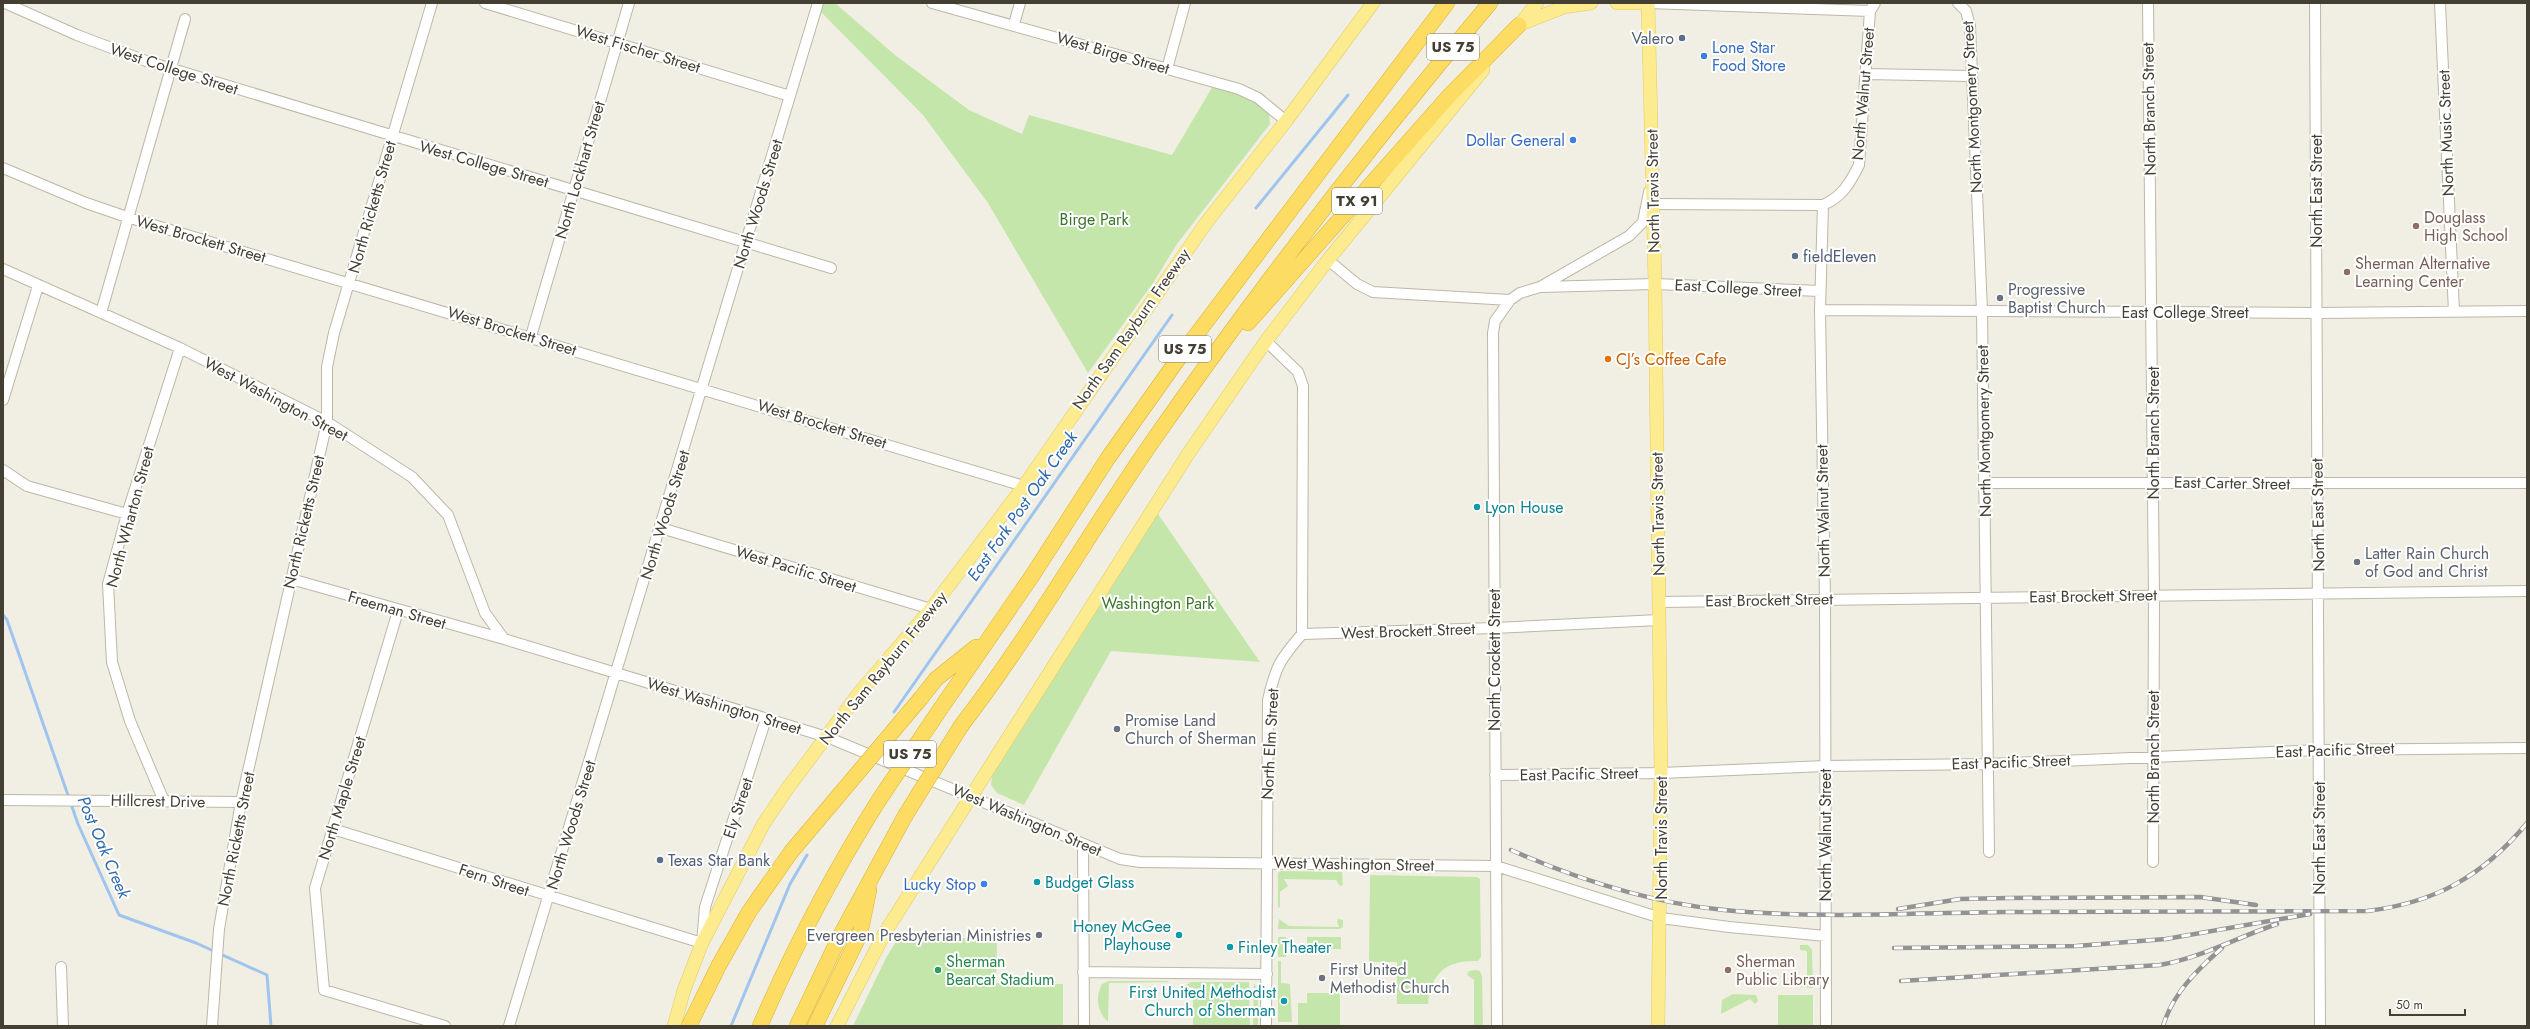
<svg xmlns="http://www.w3.org/2000/svg" width="2530" height="1029" font-family="Jost,sans-serif">
<style>
.green{fill:#c5e6ab}
.lines{fill:none;stroke-linecap:round;stroke-linejoin:round}
.stream{stroke:#9fc4ef;stroke-width:3}
.minor-casing{stroke:#bdb7a6;stroke-width:12}
.major-casing{stroke:#e2cb61;stroke-width:14}
.highway-casing{stroke:#dbb233;stroke-width:16}
.minor{stroke:#fff;stroke-width:10}
.major{stroke:#fdeb90;stroke-width:13}
.highway{stroke:#fddc63;stroke-width:15}
.rail-casing{stroke:#939393;stroke-width:4.5}
.rail{stroke:#fff;stroke-width:3;stroke-dasharray:9;stroke-linecap:butt}
.highway-bridge-casing{stroke:#dbb233;stroke-width:16;stroke-linecap:butt}
.highway-bridge{stroke:#fddc63;stroke-width:15}
.service-dot{fill:#5c6f8a;stroke:#fff;stroke-width:1.5}
.shop-dot{fill:#3f7fe0;stroke:#fff;stroke-width:1.5}
.education-dot{fill:#8d6e63;stroke:#fff;stroke-width:1.5}
.worship-dot{fill:#6b7280;stroke:#fff;stroke-width:1.5}
.food-dot{fill:#e8710a;stroke:#fff;stroke-width:1.5}
.culture-dot{fill:#0f9aa8;stroke:#fff;stroke-width:1.5}
.leisure-dot{fill:#2e9e5b;stroke:#fff;stroke-width:1.5}
.labels{text-anchor:middle;dominant-baseline:central;stroke-width:4;stroke-linejoin:round;paint-order:stroke}
.shield{fill:#fff;stroke:#7b7970;stroke-width:1}
.shield-label{font-size:15px;font-weight:bold;fill:#433f33}
.service-label{font-size:16px;fill:#4e5e75;stroke:#fff;text-anchor:start}
.shop-label{font-size:16px;fill:#366cbe;stroke:#fff;text-anchor:end}
.street-label{font-size:16px;fill:#433f33;stroke:#fff}
.education-label{font-size:16px;fill:#785e54;stroke:#fff;text-anchor:start}
.park-label{font-size:16px;fill:#3b7428;stroke:#fff}
.worship-label{font-size:16px;fill:#5b616d;stroke:#fff;text-anchor:start}
.food-label{font-size:16px;fill:#c56008;stroke:#fff;text-anchor:start}
.culture-label{font-size:16px;fill:#0d838f;stroke:#fff;text-anchor:start}
.leisure-label{font-size:16px;fill:#27864d;stroke:#fff;text-anchor:start}
.water-label{font-size:17px;font-style:italic;fill:#2e68ad;stroke:#fff}
</style>
<rect width="100%" height="100%" fill="#f1efe3"/>
<path class="green" d="M824,3H835L895,55L969,110L1022,134L1029,115L1172,155L1213,86C1235,91 1251,99 1269,113L1270,124L1177,244L1153,283L1088,373L988,203L923,115L821,12Z
M1156,511L1260,662L1111,651L1024,805L997,793L991,785L992,775Z
M1281,871L1342,872L1343,885L1340,886L1336,880L1284,879L1288,886L1280,892V907L1278,908V873Z
M1370,875L1477,877L1480,879L1481,957L1478,961C1447,960 1431,972 1428,1004H1397V962H1369Z
M1338,919L1343,920V927L1339,929H1278L1279,919L1289,926L1339,927L1337,922Z
M901,934L997,940L996,983L1063,984V1026H853L887,956Z
M1278,937H1286V957H1278Z
M1307,937H1341V949H1307Z
M1800,945H1808L1812,950L1813,988L1797,987L1807,985V951L1800,950Z
M1278,961H1281V983L1290,984L1292,1022H1278Z
M1476,970L1480,971L1482,976L1483,1026H1474V980L1467,975L1469,971Z
M1109,981H1168L1169,982L1109,983L1108,1022C1097,1012 1095,997 1102,984Z
M1191,982H1249L1250,1026H1193V988L1184,986Z
M1254,983L1258,991V1026H1253Z
M1307,993H1340V1025L1298,1026V1003H1307Z
M1733,994L1756,995L1758,1001L1755,1004L1750,999L1721,1014L1722,1000Z
M1778,995H1813V1026H1778Z"/>
<g class="lines">
<path class="stream" d="M1256,208L1348,95
M3,615L7,620L78,824L119,915L196,943L267,975L271,1026
M894,712L1172,315
M731,1026L790,884L807,855"/>
<g class="minor-casing">
<path id="minor" d="M5,3L77,35L146,61L831,268
M485,3L790,96
M932,3L1239,89L1258,98L1286,121
M1648,3L1870,11L1875,3
M1958,3L1966,11L1970,26L1982,311L1989,852
M2148,3L2154,596L2153,862
M2315,3L2320,1026
M2440,3L2454,312
M1014,24L1020,3
M1167,69L1185,3
M1866,74L1971,76
M3,168L86,203L127,217L1024,486
M1654,204L1823,205
M1328,260L1357,284L1373,292L1510,300L1520,293L1540,287L1655,284L1820,291
M3,269L180,348L327,422L412,477L448,515L485,613L504,639L827,737L1120,859L1140,862L1496,866L1661,918L1729,927L1826,936
M1540,287L1629,236L1643,222L1649,192
M1820,310L2317,313L2527,311
M101,313L185,19
M531,336L629,3
M3,400L38,286
M3,470L27,486L127,514
M1986,483H2527
M661,528L931,609
M291,579L504,639
M1659,602L2527,591
M398,611L315,888L324,990L445,1026
M1302,634L1494,628L1659,620
M1495,775L1661,773L1825,766L1988,764L2319,750L2527,748
M3,800L241,802
M164,801L130,721L112,662L108,584L127,514L180,348
M333,829L702,943L705,907L766,719
M1083,845L1084,1026
M61,967L63,1026
M1083,972L1267,974
M212,1026L219,929L241,802L327,422V367L334,333L432,3
M509,1026L818,3
M1266,1026L1268,700C1276,666 1279,661 1302,634L1303,386L1298,372L1266,341
M1497,1026L1493,333L1495,321L1510,300
M1826,1026L1825,599L1820,310L1823,205C1842,197 1850,183 1859,165L1870,11"/>
</g>
<g class="major-casing">
<path id="major" d="M1617,3H1648
M1648,3L1655,284L1661,773L1658,1026
M1521,24L1564,7L1591,3
M1513,33L1537,3
M674,1026L684,990L702,943L764,823L787,789L860,692L931,609L1024,486L1206,223L1286,121L1373,3
M837,1026L884,934L1188,454L1266,341L1328,260L1483,70"/>
</g>
<g class="highway-casing">
<path id="highway" d="M1248,323L1450,95L1519,25
M921,698L936,679L976,647
M941,708L1032,576L1108,458L1181,355L1447,3
M961,726C1031,635 1087,536 1152,442C1258,290 1371,144 1490,3
M689,1026L719,965
M760,1026C794,947 833,873 879,800
M797,1026L840,936L905,816
M815,1026L860,934L869,890"/>
</g>
<use href="#minor" class="minor"/>
<use href="#major" class="major"/>
<use href="#highway" class="highway"/>
<g class="rail-casing">
<path id="rail" d="M1511,850C1577,879 1651,903 1724,910C1817,919 1912,913 2006,912C2126,911 2246,911 2367,911C2435,903 2483,876 2527,823
M1898,909L1960,899L2009,898L2200,897L2256,905
M1894,948L2076,946L2166,939L2310,914
M1901,981L2160,965C2201,958 2238,937 2277,924
M2163,1026C2173,993 2197,970 2222,948"/>
</g>
<use href="#rail" class="rail"/>
<g class="highway-bridge-casing">
<path id="highway-bridge" d="M879,800L941,708
M905,816L961,726
M719,965L749,912L791,852L921,698"/>
</g>
<use href="#highway-bridge" class="highway-bridge"/>
</g>
<g class="service-dot">
<circle cx="1682" cy="38" r="4"/>
<circle cx="1795" cy="256" r="4"/>
<circle cx="660" cy="860" r="4"/>
</g>
<g class="shop-dot">
<circle cx="1704" cy="56" r="4"/>
<circle cx="1573" cy="140" r="4"/>
<circle cx="984" cy="884" r="4"/>
</g>
<g class="education-dot">
<circle cx="2416" cy="226" r="4"/>
<circle cx="2347" cy="272" r="4"/>
<circle cx="1728" cy="970" r="4"/>
</g>
<g class="worship-dot">
<circle cx="2000" cy="298" r="4"/>
<circle cx="2357" cy="562" r="4"/>
<circle cx="1117" cy="729" r="4"/>
<circle cx="1039" cy="935" r="4"/>
<circle cx="1322" cy="978" r="4"/>
</g>
<circle class="food-dot" cx="1608" cy="359" r="4"/>
<g class="culture-dot">
<circle cx="1477" cy="507" r="4"/>
<circle cx="1037" cy="882" r="4"/>
<circle cx="1179" cy="935" r="4"/>
<circle cx="1230" cy="947" r="4"/>
<circle cx="1284" cy="1001" r="4"/>
</g>
<circle class="leisure-dot" cx="938" cy="970" r="4"/>
<g class="labels">
<g class="shield">
<rect x="1427" y="34" width="52" height="26" rx="3"/>
<rect x="1332" y="188" width="50" height="26" rx="3"/>
<rect x="1159" y="336" width="52" height="26" rx="3"/>
<rect x="884" y="741" width="52" height="26" rx="3"/>
</g>
<g class="shield-label">
<text x="1453" y="47">US 75</text>
<text x="1357" y="201">TX 91</text>
<text x="1185" y="349">US 75</text>
<text x="910" y="754">US 75</text>
</g>
<g class="service-label">
<text x="1674" y="38" text-anchor="end">Valero</text>
<text x="1803" y="256">fieldEleven</text>
<text x="668" y="860">Texas Star Bank</text>
</g>
<g class="shop-label">
<text x="1712" y="47" text-anchor="start">Lone Star<tspan x="1712" dy="18">Food Store</tspan></text>
<text x="1565" y="140">Dollar General</text>
<text x="976" y="884">Lucky Stop</text>
</g>
<g class="street-label">
<text transform="translate(638 49) rotate(17)">West Fischer Street</text>
<text transform="translate(1113 53) rotate(16)">West Birge Street</text>
<text transform="translate(174 69) rotate(18)">West College Street</text>
<text transform="translate(1863 94) rotate(-85)">North Walnut Street</text>
<text transform="translate(1972 107) rotate(-93)">North Montgomery Street</text>
<text transform="translate(2149 109) rotate(-91)">North Branch Street</text>
<text transform="translate(2446 133) rotate(-92)">North Music Street</text>
<text transform="translate(484 164) rotate(16)">West College Street</text>
<text transform="translate(580 170) rotate(-74)">North Lockhart Street</text>
<text transform="translate(1653 191) rotate(-91)">North Travis Street</text>
<text transform="translate(2316 191) rotate(-90)">North East Street</text>
<text transform="translate(758 204) rotate(-73)">North Woods Street</text>
<text transform="translate(372 207) rotate(-74)">North Ricketts Street</text>
<text transform="translate(201 239) rotate(16)">West Brockett Street</text>
<text transform="translate(1738 288) rotate(3)">East College Street</text>
<text x="2185" y="312">East College Street</text>
<text transform="translate(1131 329) rotate(-55)">North Sam Rayburn Freeway</text>
<text transform="translate(512 331) rotate(17)">West Brockett Street</text>
<text transform="translate(276 399) rotate(28)">West Washington Street</text>
<text transform="translate(822 424) rotate(17)">West Brockett Street</text>
<text transform="translate(1984 431) rotate(-91)">North Montgomery Street</text>
<text transform="translate(2153 433) rotate(-90)">North Branch Street</text>
<text transform="translate(2232 483) rotate(1)">East Carter Street</text>
<text transform="translate(1823 511) rotate(-91)">North Walnut Street</text>
<text transform="translate(1658 514) rotate(-91)">North Travis Street</text>
<text transform="translate(665 515) rotate(-73)">North Woods Street</text>
<text transform="translate(2318 515) rotate(-91)">North East Street</text>
<text transform="translate(130 517) rotate(-75)">North Wharton Street</text>
<text transform="translate(304 522) rotate(-77)">North Ricketts Street</text>
<text transform="translate(796 569) rotate(17)">West Pacific Street</text>
<text transform="translate(2093 596) rotate(-1)">East Brockett Street</text>
<text transform="translate(1769 600) rotate(-1)">East Brockett Street</text>
<text transform="translate(397 610) rotate(16)">Freeman Street</text>
<text transform="translate(1408 631) rotate(-2)">West Brockett Street</text>
<text transform="translate(1494 660) rotate(-90)">North Crockett Street</text>
<text transform="translate(883 668) rotate(-51)">North Sam Rayburn Freeway</text>
<text transform="translate(724 706) rotate(17)">West Washington Street</text>
<text transform="translate(1270 744) rotate(-87)">North Elm Street</text>
<text transform="translate(2335 750) rotate(-2)">East Pacific Street</text>
<text transform="translate(2153 757) rotate(-90)">North Branch Street</text>
<text transform="translate(2011 762) rotate(-2)">East Pacific Street</text>
<text transform="translate(1579 774) rotate(-1)">East Pacific Street</text>
<text transform="translate(342 798) rotate(-73)">North Maple Street</text>
<text transform="translate(158 801) rotate(1)">Hillcrest Drive</text>
<text transform="translate(738 808) rotate(-72)">Ely Street</text>
<text transform="translate(1027 820) rotate(23)">West Washington Street</text>
<text transform="translate(571 825) rotate(-73)">North Woods Street</text>
<text transform="translate(1825 835) rotate(-90)">North Walnut Street</text>
<text transform="translate(1661 838) rotate(-90)">North Travis Street</text>
<text transform="translate(2319 838) rotate(-90)">North East Street</text>
<text transform="translate(236 839) rotate(-79)">North Ricketts Street</text>
<text transform="translate(1354 864) rotate(1)">West Washington Street</text>
<text transform="translate(494 880) rotate(18)">Fern Street</text>
</g>
<g class="education-label">
<text x="2424" y="217">Douglass<tspan x="2424" dy="18">High School</tspan></text>
<text x="2355" y="263">Sherman Alternative<tspan x="2355" dy="18">Learning Center</tspan></text>
<text x="1736" y="961">Sherman<tspan x="1736" dy="18">Public Library</tspan></text>
</g>
<g class="park-label">
<text x="1094" y="219">Birge Park</text>
<text x="1158" y="603">Washington Park</text>
</g>
<g class="worship-label">
<text x="2008" y="289">Progressive<tspan x="2008" dy="18">Baptist Church</tspan></text>
<text x="2365" y="553">Latter Rain Church<tspan x="2365" dy="18">of God and Christ</tspan></text>
<text x="1125" y="720">Promise Land<tspan x="1125" dy="18">Church of Sherman</tspan></text>
<text x="1031" y="935" text-anchor="end">Evergreen Presbyterian Ministries</text>
<text x="1330" y="969">First United<tspan x="1330" dy="18">Methodist Church</tspan></text>
</g>
<g class="food-label">
<text x="1616" y="359">CJ’s Coffee Cafe</text>
</g>
<g class="culture-label">
<text x="1485" y="507">Lyon House</text>
<text x="1045" y="882">Budget Glass</text>
<text x="1171" y="926" text-anchor="end">Honey McGee<tspan x="1171" dy="18">Playhouse</tspan></text>
<text x="1238" y="947">Finley Theater</text>
<text x="1276" y="992" text-anchor="end">First United Methodist<tspan x="1276" dy="18">Church of Sherman</tspan></text>
</g>
<g class="leisure-label">
<text x="946" y="961">Sherman<tspan x="946" dy="18">Bearcat Stadium</tspan></text>
</g>
<g class="water-label">
<text transform="translate(1022 506) rotate(-55)">East Fork Post Oak Creek</text>
<text transform="translate(104 847) rotate(67)">Post Oak Creek</text>
</g>
</g>
<rect width="2530" height="1029" fill="none" stroke="#433f33" stroke-width="8"/>
<path d="M2390 1009v6h75v-6" fill="none" stroke="#433f33" stroke-width="2"/>
<text x="2396" y="1009" font-size="12" fill="#433f33" stroke="#ffffff" stroke-width="3" paint-order="stroke">50 m</text>
</svg>
